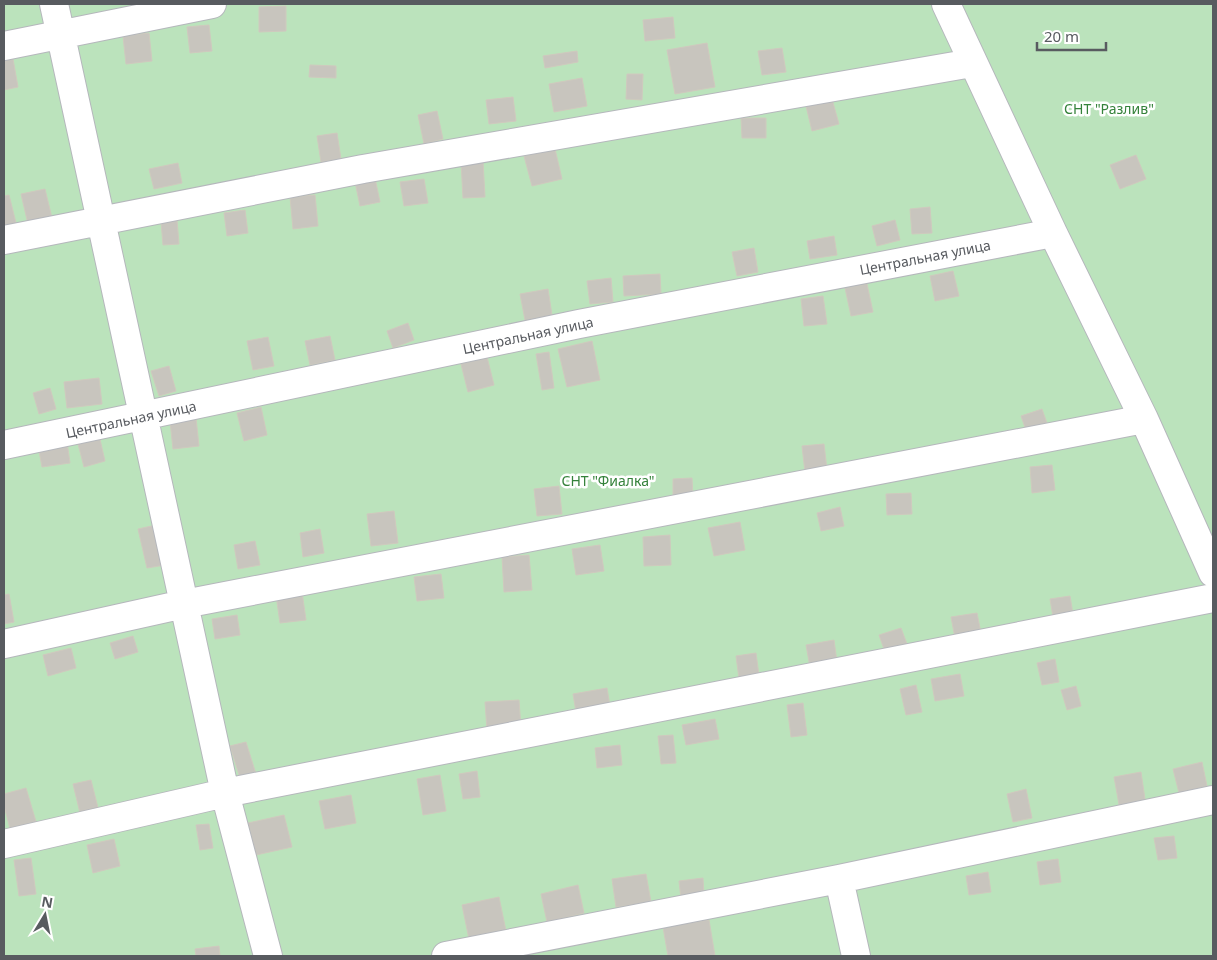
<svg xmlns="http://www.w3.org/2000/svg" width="1217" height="960" font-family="'Noto Sans',sans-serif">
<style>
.green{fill:#bbe3bc}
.building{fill:#c8c5be;stroke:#cfcabe}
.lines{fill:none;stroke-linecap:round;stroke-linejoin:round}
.minor-casing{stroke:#b5b7bc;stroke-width:30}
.minor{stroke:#fff;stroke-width:28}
.labels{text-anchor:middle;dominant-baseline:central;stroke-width:5;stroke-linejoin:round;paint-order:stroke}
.park-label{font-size:14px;fill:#35823b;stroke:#fff}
.street-label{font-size:14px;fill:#585b60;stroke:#fff}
</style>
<rect width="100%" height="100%" fill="#ebe9df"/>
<path class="green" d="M4,4H1213V956H4Z"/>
<path class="building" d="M286,6V31L259,32V7Z
M673,17L675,38L645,41L643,20Z
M209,25L212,51L190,53L187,27Z
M149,33L152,61L126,64L123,36Z
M707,43L715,87L675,94L667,50Z
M782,48L786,72L762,75L758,51Z
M577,51L578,62L545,68L543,56Z
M13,59L18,87L4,90V60Z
M310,65L336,66V78L309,77Z
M627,74H643L642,100L626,99Z
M582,78L587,106L554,112L549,84Z
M513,97L516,121L489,124L486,100Z
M832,99L839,124L812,131L806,106Z
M437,111L443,139L424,144L418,115Z
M741,118H766V138H742Z
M337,133L341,159L321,162L317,136Z
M555,149L562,179L532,186L524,156Z
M1136,155L1146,179L1120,189L1110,165Z
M483,161L485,197L463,198L461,162Z
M178,163L182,183L154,189L149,169Z
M375,178L380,202L360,206L355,182Z
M424,179L428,203L404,206L400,182Z
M45,189L52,218L28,224L21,194Z
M9,195L16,223L4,227V196Z
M315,195L318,226L293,229L290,197Z
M930,207L932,233L912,234L910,209Z
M245,210L248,233L227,236L224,213Z
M177,220L179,244L163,245L161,222Z
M895,220L900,240L877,246L872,226Z
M834,236L837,255L810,259L807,241Z
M754,248L758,272L737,276L732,252Z
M953,271L959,296L935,301L930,276Z
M660,274L661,294L624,296L623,276Z
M611,278L613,302L590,304L587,281Z
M867,284L873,312L851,316L845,288Z
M548,289L552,315L525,320L520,294Z
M823,296L827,324L804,326L801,299Z
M408,323L414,340L393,348L387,331Z
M330,336L335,360L310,365L305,341Z
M268,337L274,366L253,370L247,341Z
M592,341L600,380L567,387L558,349Z
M549,352L554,388L542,390L536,354Z
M487,357L494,385L468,392L461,364Z
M169,366L176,391L159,396L151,371Z
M99,378L102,404L67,408L64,382Z
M50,388L56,409L39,414L33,393Z
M261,407L267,435L244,441L237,413Z
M1042,409L1049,429L1028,436L1021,416Z
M196,418L199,446L173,449L170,421Z
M66,435L70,463L42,467L37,440Z
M99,435L105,461L84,467L77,440Z
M824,444L827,470L805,472L802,446Z
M1052,465L1055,490L1032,493L1030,467Z
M692,478L693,498L673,499V479Z
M559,486L562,514L537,516L534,489Z
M911,493L912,514L887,515L886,494Z
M840,507L844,526L821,531L817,513Z
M394,511L398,543L371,546L367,514Z
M740,522L745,550L714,556L708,528Z
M156,525L165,565L147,568L138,529Z
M320,529L324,553L303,557L300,533Z
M670,535L671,565L644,566L643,537Z
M255,541L260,565L238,569L234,545Z
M600,545L604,571L576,575L572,549Z
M529,555L532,590L504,592L502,557Z
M441,574L444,598L417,601L414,577Z
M302,592L306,620L280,623L276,595Z
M9,594L14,622L4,624V595Z
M1070,596L1074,620L1054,623L1050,599Z
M977,613L981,633L955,638L951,617Z
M237,615L240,635L215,639L212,619Z
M901,628L907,644L885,652L879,635Z
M133,636L138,652L115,659L110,643Z
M834,640L837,662L810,667L806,645Z
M71,648L76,668L48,676L43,655Z
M756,653L760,683L740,686L736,656Z
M1055,659L1059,682L1042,685L1037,663Z
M960,674L964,696L935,701L931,679Z
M916,685L922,712L906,715L900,689Z
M1076,686L1081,706L1067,710L1061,690Z
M607,688L611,712L577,718L573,694Z
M519,700L521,728L487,730L485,702Z
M803,703L807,735L791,737L787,705Z
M715,719L719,739L686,745L682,725Z
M673,735L676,763L661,764L658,736Z
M246,742L256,774L240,778L230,746Z
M620,745L622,765L597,768L595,748Z
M1202,762L1207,786L1179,793L1173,769Z
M477,771L480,797L463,799L459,774Z
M1141,772L1146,806L1120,810L1114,777Z
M440,775L446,811L423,815L417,779Z
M91,780L98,808L80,813L73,784Z
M26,788L37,825L11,832L4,806V794Z
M1026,789L1032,818L1013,822L1007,794Z
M351,795L356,823L325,829L319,801Z
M284,815L292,847L256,855L248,823Z
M209,824L213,848L200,850L196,825Z
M1174,836L1177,858L1158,860L1154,838Z
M114,839L120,866L93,873L87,845Z
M31,858L36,894L19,896L14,860Z
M1058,859L1061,882L1040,885L1037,862Z
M988,872L991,892L969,895L966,876Z
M646,874L651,902L616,907L612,879Z
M703,878L704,896L681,899L679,881Z
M578,885L584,913L547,922L541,894Z
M499,897L506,931L469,939L462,905Z
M709,920L715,956H668L663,927Z
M219,946L220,956H196L195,949Z"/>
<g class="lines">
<g class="minor-casing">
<path id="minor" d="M54,4L225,793L268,956
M946,4L1053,233L1144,419L1213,573
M4,46L212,4
M4,240L363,169L972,63
M4,445L579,324L1053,233
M4,644L184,604L1144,419
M4,844L225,793L1213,598
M839,879L856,956
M446,956L839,879L1213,800"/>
</g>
<use href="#minor" class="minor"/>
</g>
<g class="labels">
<g class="park-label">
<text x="1109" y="108">СНТ "Разлив"</text>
<text x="608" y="480">СНТ "Фиалка"</text>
</g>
<g class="street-label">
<text transform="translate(925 257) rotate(-11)">Центральная улица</text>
<text transform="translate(528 335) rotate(-12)">Центральная улица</text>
<text transform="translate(131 419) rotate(-12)">Центральная улица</text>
</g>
</g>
<rect width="1217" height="960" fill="none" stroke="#585b60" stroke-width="10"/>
<g transform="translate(45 915) rotate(10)" stroke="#ffffff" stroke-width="4" paint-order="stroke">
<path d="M0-4L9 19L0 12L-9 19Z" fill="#585b60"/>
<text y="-8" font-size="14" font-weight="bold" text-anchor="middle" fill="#585b60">N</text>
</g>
<path d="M1037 42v8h69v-8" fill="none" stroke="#585b60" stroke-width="2.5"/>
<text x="1044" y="42" font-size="15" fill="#585b60" stroke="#ffffff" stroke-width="4" paint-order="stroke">20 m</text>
</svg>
